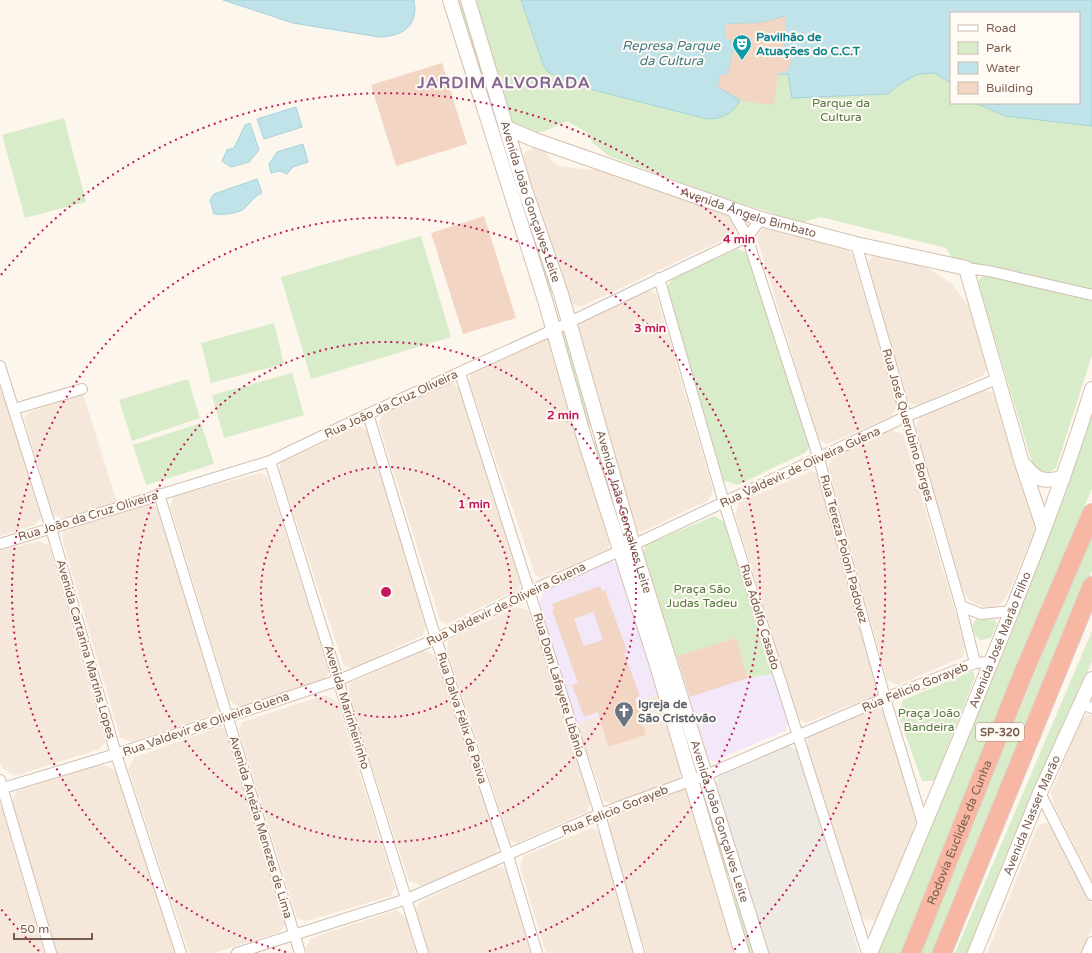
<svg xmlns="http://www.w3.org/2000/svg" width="1092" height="953" font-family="'Varela Round',sans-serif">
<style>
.residential{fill:#f5e8da}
.industrial{fill:#efe9e4}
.education{fill:#f3e8fa}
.green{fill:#d8ecc9;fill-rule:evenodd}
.water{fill:#bfe3e8;stroke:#a5d3da}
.building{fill:#f3d5c3;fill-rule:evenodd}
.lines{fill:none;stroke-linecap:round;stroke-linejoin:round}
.street-casing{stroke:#d1beb0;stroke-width:12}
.secondary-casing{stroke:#d6c0b0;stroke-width:16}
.highway-casing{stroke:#dad1cd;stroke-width:20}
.street{stroke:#fff;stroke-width:10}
.secondary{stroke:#fff;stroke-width:14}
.highway{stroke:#f7b7a3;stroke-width:18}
.ring{fill:none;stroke:#c2185b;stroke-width:2;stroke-dasharray:2 4}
.labels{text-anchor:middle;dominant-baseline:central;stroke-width:4;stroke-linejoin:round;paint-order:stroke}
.shield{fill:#fffaf3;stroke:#a28b7f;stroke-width:1}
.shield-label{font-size:11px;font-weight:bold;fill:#7a5c4d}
.culture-label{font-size:12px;font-weight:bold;fill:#0d838f;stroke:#fffaf3;text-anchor:start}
.park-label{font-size:12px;fill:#537a41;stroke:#fffaf3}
.street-label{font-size:12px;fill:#7a5c4d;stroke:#fffaf3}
.worship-label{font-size:12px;font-weight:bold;fill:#5b616d;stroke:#fffaf3;text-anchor:start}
.water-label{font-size:13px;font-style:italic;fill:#437c86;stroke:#fffaf3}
.district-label{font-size:16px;font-weight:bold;letter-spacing:1px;fill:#846695;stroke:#fffaf3}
.centre{fill:#c2185b;stroke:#fffaf3;stroke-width:2}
.ring-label{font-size:12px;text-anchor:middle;font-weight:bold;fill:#c2185b;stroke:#fffaf3;stroke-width:4;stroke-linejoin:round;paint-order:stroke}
</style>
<rect width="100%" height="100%" fill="#fdf6ec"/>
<path class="residential" d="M534,147L543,148L552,161L559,166L588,170L604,168L726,214L734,224L735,232L728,238L582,306L573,305L566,295L521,163L524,154Z
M765,227L846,247L852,254L897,406L891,417L827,444L818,439L758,242V234Z
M880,254L890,255L930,269L952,284L968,306L976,326L988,367L984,375L919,405L909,403L867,263L873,256Z
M646,289L656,294L713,490L709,500L642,532L635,530L577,328L580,321Z
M545,338L552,340L611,542L608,549L541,578L535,574L469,382L471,372Z
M0,382L41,517L35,525L0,536Z
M450,382L459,388L521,581L518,589L447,624L440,620L379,425L382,413Z
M982,391L993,392L1036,520L1034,532L1009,592L1002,603L993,608L984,607L973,603L967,597L962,587L915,430L920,417Z
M83,394L117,502L63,518L53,515L24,418L29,412Z
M359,426L367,431L427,623L423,635L354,668L344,666L279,470L281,463Z
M892,430L903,434L965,645L963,657L898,685L887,680L828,467L833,457Z
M811,471L819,474L878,687L874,696L806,723L798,718L735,515L739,503Z
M261,473L268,478L329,671L325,680L239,707L229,700L170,506L175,495Z
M147,503L159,508L219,706L212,715L130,742L120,737L63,542V532Z
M39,541L49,545L105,742L100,749L15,776L2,768L0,762V551Z
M517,607L528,610L591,801L587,812L517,843L510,841L447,650L449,640Z
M425,650L438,658L499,845L496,853L422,886L409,881L348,694L350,683Z
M659,694L681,771L680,778L613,804L604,801L577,724Z
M325,695L337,701L395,887L391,896L306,921L297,918L239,731L242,722Z
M877,706L885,712L916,819L915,826L880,914L876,919L870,920L864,919L860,913L806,745L809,736Z
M1088,714L1092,715V881L1054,805L1051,793L1081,720Z
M220,727L226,730L285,924L280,932L214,953H189L128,769L135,757Z
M101,764L117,771L175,953H57L12,802L17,791Z
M684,788L689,792L737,953H646L608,830L611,818Z
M0,806L2,807L44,953H0Z
M1048,822L1092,904V928L1081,953H987L1038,825Z
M592,828L599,832L634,953H546L520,867L523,856Z
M496,866L506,869L531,953H429L416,910L420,902Z
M396,910L406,917L416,953H307L306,948L311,938Z"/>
<path class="industrial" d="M788,745L798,751L859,953H766L716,784L718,777Z"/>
<path class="education" d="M612,561L619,566L659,694L577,724L540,604L543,591Z
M736,638L748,678L773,674L788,723L785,731L714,761L708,758L675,657Z"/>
<path class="green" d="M455,0H464L517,177L512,178Z
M472,0H1092V290L952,259L946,248L820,217L804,222L798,221L727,199L609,156L593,143L585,131L567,121L545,131L533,133L510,122ZM951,13H1079V103H951Z
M64,118L86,202L25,218L2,135Z
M523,194L554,291L550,293L519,195Z
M421,236L451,337L311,379L281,277Z
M737,249L746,252L810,446L806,452L738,485L723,480L667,287L673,278Z
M987,275L1092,300V355L1056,468C1047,475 1044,473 1034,469L978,283L980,278Z
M274,323L284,364L211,383L201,343Z
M566,328L593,424L591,427H588L560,329Z
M292,373L304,415L224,438L212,395Z
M188,379L200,418L132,441L119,400Z
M1092,406V488L901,953H876Z
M201,423L214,464L146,485L133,445Z
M596,441L598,443L628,537L623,541L592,442Z
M714,516L724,522L773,674L748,678L736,638L675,657L642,554L646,545Z
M1092,533V571L935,953H920Z
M977,618L995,620L997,623L991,638L981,640C973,635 970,626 977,618Z
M1092,631V661L972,953H955Z
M973,671L975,677L934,781H922L898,714L903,700Z
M698,782H701L731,873L727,875L723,873Z
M735,891L757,953H747L731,893Z"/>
<path class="water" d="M223,0H414C419,25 403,37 379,37L293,23Z
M521,0H1092V126L1005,116L976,103H1079V13H951V83L934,73L918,74L901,83L888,94L792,98L788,74H778L789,68L792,51L784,48L785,16L761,23L727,24L725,37L735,44L727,75L720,76L718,87L740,100C733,114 721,119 707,119L582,87L548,72L543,64Z
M296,107L302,127L264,139L257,119Z
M250,123L259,150L249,162L231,167L222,161L227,150L234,148L245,125Z
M303,144L308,162L293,167L287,174L280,171L271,173L269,164L277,152Z
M257,179L262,193C253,196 250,205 242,210C235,214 222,215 214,214L210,200L214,194Z"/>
<path class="building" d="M786,16L784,48L792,51L791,62L788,71L778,74L774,105L746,102L718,87L720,75H727L735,44L725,37L726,24L761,23Z
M442,63L467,144L396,166L371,85Z
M484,216L516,318L463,334L431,233Z
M600,586L602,592L605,590L627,651L624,653L640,696L635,698L646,735L608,747L598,712L584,717L572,685L578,683L552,610L554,609L552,604ZM593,612L603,640L584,646L574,619Z
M736,638L748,678L690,697L677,656Z"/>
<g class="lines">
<g class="street-casing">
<path id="street" d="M731,208L747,237L819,459L885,698L924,827
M856,244L961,606L975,663
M966,268L989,271L1092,295
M659,278L724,503L867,953
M0,366L51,528L116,754L181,953
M460,373L600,814L639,953
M14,409L82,389
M368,414L436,639L508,856L537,953
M270,461L423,953
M159,494L300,953
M0,544L270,461L368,414L553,330L747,237L761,219
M961,606L981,614L1012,611
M1082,704L1092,708
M0,780L51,953
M0,789L116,754L339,680L436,639L530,591L633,545L905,417L997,379
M1040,793L1092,895
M237,953L407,899L600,814L706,775L885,698L975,663L991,662
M1087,953L1092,942"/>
</g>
<g class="secondary-casing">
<g id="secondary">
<path d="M450,0L545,300L583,434L656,662L742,953"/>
<path id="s1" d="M468,0L524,187L561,294L633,545L761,953"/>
<path id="s2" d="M507,128L535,140L761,219L856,244L966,268L1022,463L1044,529"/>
<path d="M1025,466C1038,481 1043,482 1063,478"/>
<path id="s3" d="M870,953C910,860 949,766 987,672C1025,579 1063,485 1092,389"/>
<path id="s4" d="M975,953L1040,793L1092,679"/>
</g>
</g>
<g class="highway-casing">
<g id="highway">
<path id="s5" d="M911,953L1023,674L1092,513"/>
<path d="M942,953L1092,586"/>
</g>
</g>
<use href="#street" class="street"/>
<use href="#secondary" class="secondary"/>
<use href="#highway" class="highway"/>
</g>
<g class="ring">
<circle cx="386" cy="592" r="125"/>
<circle cx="386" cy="592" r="250"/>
<path d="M286 952A374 374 0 1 1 486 952"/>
<path d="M39 951A499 499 0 0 1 1 909M1 275A499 499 0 1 1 733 951"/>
</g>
<defs>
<g id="theatre-pin" transform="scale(1)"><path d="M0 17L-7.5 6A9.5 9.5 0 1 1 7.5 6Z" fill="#0f9aa8" stroke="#fffaf3"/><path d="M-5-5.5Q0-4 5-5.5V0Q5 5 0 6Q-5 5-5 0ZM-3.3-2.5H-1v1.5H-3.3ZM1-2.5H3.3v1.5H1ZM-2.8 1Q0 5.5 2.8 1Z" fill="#fff"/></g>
<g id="church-pin" transform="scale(1)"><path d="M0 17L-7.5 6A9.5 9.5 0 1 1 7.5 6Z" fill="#6b7280" stroke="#fffaf3"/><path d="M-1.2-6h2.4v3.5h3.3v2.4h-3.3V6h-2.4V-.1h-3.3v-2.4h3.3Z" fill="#fff"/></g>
</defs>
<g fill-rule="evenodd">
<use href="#theatre-pin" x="742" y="44"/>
<use href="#church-pin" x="624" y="711"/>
</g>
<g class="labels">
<rect class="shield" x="976" y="723" width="48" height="18" rx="3"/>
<g class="shield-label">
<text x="1000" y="732">SP-320</text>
</g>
<g class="culture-label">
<text x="756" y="37">Pavilhão de<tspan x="756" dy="14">Atuações do C.C.T</tspan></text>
</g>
<g class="park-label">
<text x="841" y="103">Parque da<tspan x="841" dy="14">Cultura</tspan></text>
<text x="702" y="589">Praça São<tspan x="702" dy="14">Judas Tadeu</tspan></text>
<text x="929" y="713">Praça João<tspan x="929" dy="14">Bandeira</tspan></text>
</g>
<g class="street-label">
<text stroke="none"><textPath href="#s1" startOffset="211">Avenida João Gonçalves Leite</textPath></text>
<text stroke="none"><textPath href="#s2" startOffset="256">Avenida Ângelo Bimbato</textPath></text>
<text transform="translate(391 404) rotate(-25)">Rua João da Cruz Oliveira</text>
<text transform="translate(908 425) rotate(74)">Rua José Querubino Borges</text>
<text transform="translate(800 467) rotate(-25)">Rua Valdevir de Oliveira Guena</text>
<text stroke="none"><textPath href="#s1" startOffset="535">Avenida João Gonçalves Leite</textPath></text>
<text transform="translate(88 516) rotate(-17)">Rua João da Cruz Oliveira</text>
<text transform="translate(844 549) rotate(75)">Rua Tereza Poloni Padovez</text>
<text transform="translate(506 604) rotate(-26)">Rua Valdevir de Oliveira Guena</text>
<text transform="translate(760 617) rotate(73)">Rua Adolfo Casado</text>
<text stroke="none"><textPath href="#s3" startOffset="339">Avenida José Marão Filho</textPath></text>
<text transform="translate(86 649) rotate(74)">Avenida Cartarina Martins Lopes</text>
<text transform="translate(559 685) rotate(73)">Rua Dom Lafayete Libânio</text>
<text transform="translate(915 687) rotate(-22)">Rua Felicio Gorayeb</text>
<text transform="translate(347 707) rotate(73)">Avenida Marinheirinho</text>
<text transform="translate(462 718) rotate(72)">Rua Dalva Félix de Paiva</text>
<text transform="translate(206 724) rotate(-19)">Rua Valdevir de Oliveira Guena</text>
<text transform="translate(615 810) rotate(-22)">Rua Felicio Gorayeb</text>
<text stroke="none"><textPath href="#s4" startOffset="149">Avenida Nasser Marão</textPath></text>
<text stroke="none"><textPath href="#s1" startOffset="859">Avenida João Gonçalves Leite</textPath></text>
<text transform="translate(261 827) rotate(73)">Avenida Anézia Menezes de Lima</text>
<text stroke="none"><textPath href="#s5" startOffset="130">Rodovia Euclides da Cunha</textPath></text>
</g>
<g class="worship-label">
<text x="638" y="704">Igreja de<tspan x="638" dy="14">São Cristóvão</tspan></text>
</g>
<g class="water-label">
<text x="671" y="46">Represa Parque<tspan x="671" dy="15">da Cultura</tspan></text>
</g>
<g class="district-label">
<text x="504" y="83">JARDIM ALVORADA</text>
</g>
</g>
<circle cx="386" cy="592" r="6" class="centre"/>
<g class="ring-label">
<text x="739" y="243">4 min</text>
<text x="650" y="332">3 min</text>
<text x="563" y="419">2 min</text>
<text x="474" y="508">1 min</text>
</g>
<rect x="950" y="12" width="130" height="92" fill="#fffaf3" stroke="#cabbb1"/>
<rect x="958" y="25" width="20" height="6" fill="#ffffff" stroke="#cabbb1"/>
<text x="986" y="32" font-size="12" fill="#7a5c4d">Road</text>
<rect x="958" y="42" width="20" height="12" fill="#d8ecc9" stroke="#cabbb1"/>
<text x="986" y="52" font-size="12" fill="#7a5c4d">Park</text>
<rect x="958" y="62" width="20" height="12" fill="#bfe3e8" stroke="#cabbb1"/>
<text x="986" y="72" font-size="12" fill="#7a5c4d">Water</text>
<rect x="958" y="82" width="20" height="12" fill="#f3d5c3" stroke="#cabbb1"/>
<text x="986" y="92" font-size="12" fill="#7a5c4d">Building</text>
<path d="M14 933v6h78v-6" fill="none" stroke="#7a5c4d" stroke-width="2"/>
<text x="20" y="933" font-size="12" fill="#7a5c4d" stroke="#fffaf3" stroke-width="3" paint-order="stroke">50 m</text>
</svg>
